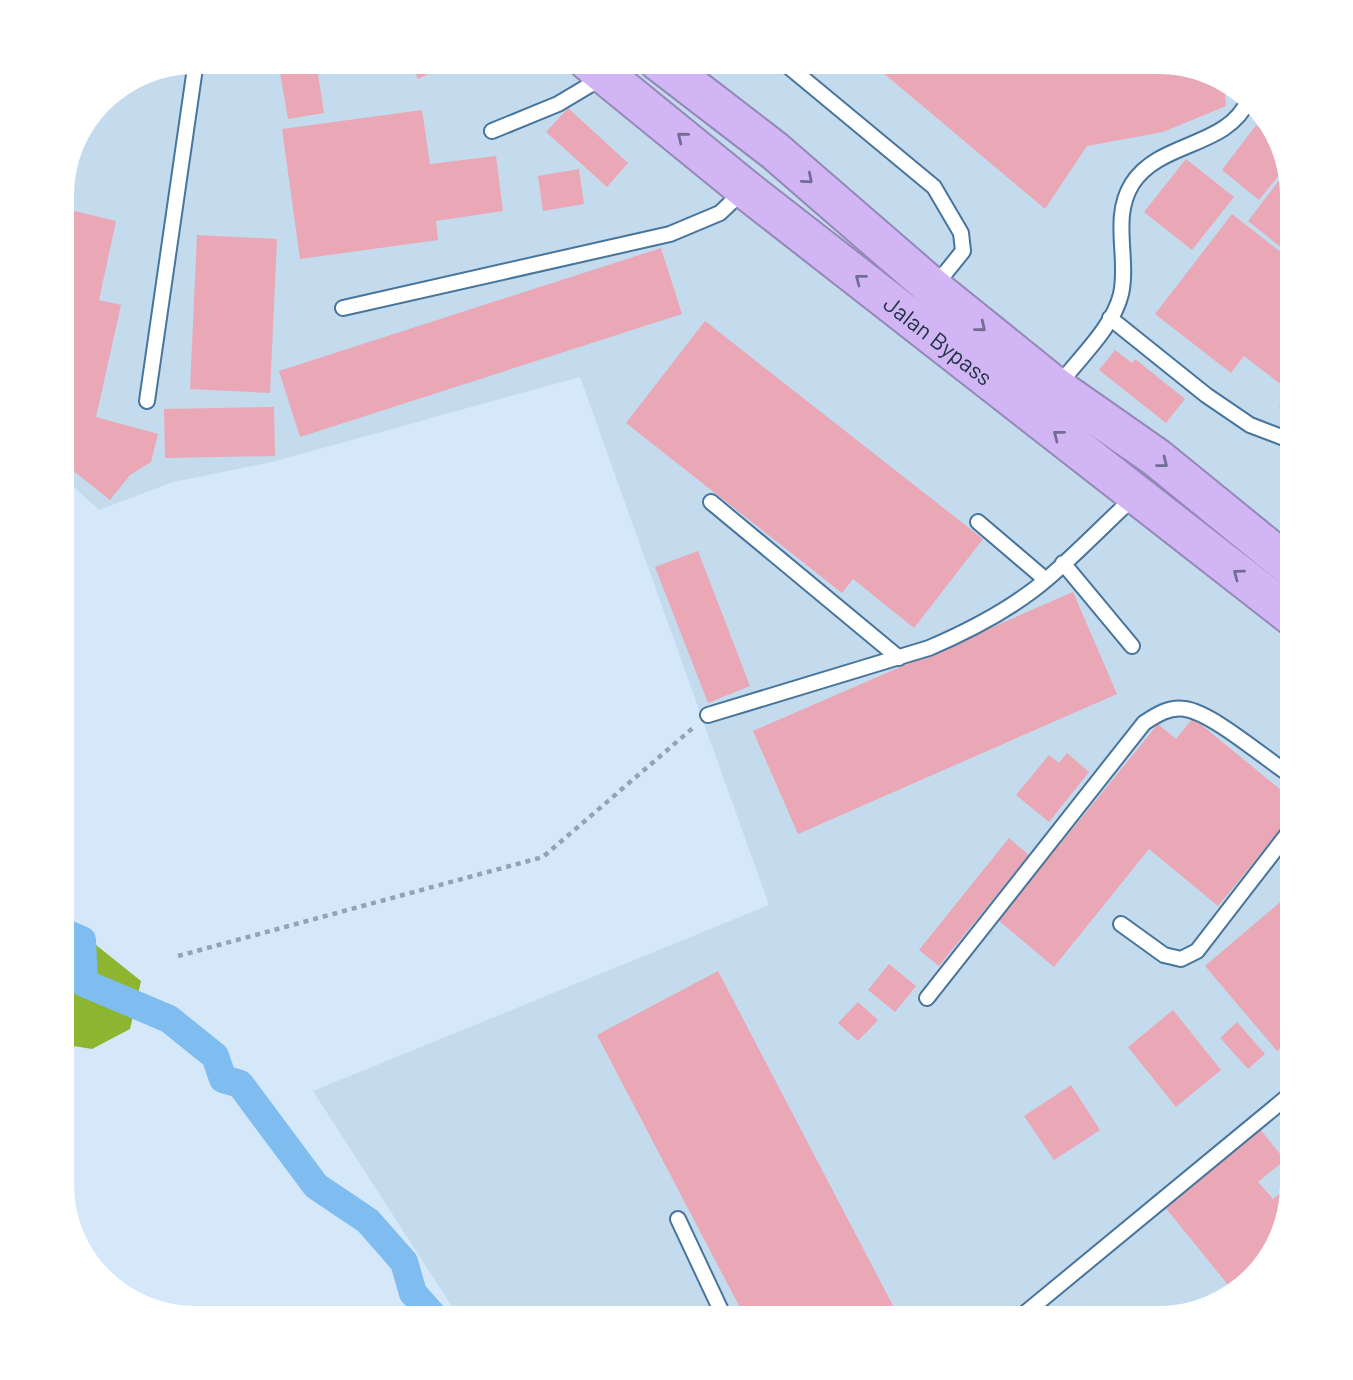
<svg xmlns="http://www.w3.org/2000/svg" width="1353" height="1380" font-family="Barlow,sans-serif">
<style>
.built{fill:#c4daed}
.forest{fill:#8db530}
.lines{fill:none;stroke-linecap:round;stroke-linejoin:round}
.canal{stroke:#7fbcef;stroke-width:28}
.building{fill:#eaa8b6}
.lane-casing{stroke:#47759c;stroke-width:18}
.highway-casing{stroke:#9488b7;stroke-width:42}
.path{stroke:#90a4b6;stroke-width:4.5;stroke-dasharray:5 5;stroke-linecap:butt}
.lane{stroke:#fff;stroke-width:14}
.highway{stroke:#d2b5f5;stroke-width:38}
.oneway{stroke:#706e94}
.labels{text-anchor:middle;dominant-baseline:central;stroke-width:7;stroke-linejoin:round;paint-order:stroke}
.street-label{font-size:23px;fill:#203445;stroke:#fff}
</style>
<rect width="100%" height="100%" fill="#d4e8fa"/>
<path class="built" d="M194,61L1167,62L1218,75L1259,107L1292,194V1186L1278,1244L1246,1286L1159,1319H460L313,1091L769,905L580,377L272,462L173,482L99,510L61,475L62,185L75,136L106,94Z"/>
<path class="forest" d="M61,917L141,981L130,1029L92,1049L61,1044Z"/>
<g class="lines">
<path class="canal" d="M61,931L82,940L84,983L169,1019L215,1056L223,1079L240,1084L316,1186L368,1221L404,1262L413,1293L436,1319"/>
</g>
<path class="building" d="M278,61H316L324,113L288,119Z
M410,61H455L418,79Z
M462,61H485L466,69Z
M869,61L1167,62L1218,75L1224,80L1226,106L1163,132L1087,146L1045,209Z
M568,108L628,163L607,187L546,132Z
M422,110L430,164L496,156L503,211L436,221L438,240L300,259L282,129Z
M1263,117L1268,132L1258,123Z
M1256,125L1270,136L1283,170L1259,200L1222,170Z
M1186,159L1234,197L1192,250L1144,212Z
M579,169L584,204L543,211L538,176Z
M1284,174L1292,194V256L1248,221Z
M62,208L116,221L99,300L121,305L96,417L158,434L151,462L130,475L110,500L61,461Z
M1232,214L1292,261V417L1279,407L1291,392L1244,356L1231,373L1155,314Z
M197,235L277,239L270,393L190,389Z
M661,248L682,314L300,437L279,371Z
M705,321L983,539L914,628L853,579L842,593L626,423Z
M1115,350L1132,363L1135,359L1185,399L1166,423L1099,370Z
M274,407L275,456L165,458L164,409Z
M698,551L750,686L708,703L655,567Z
M1073,592L1117,694L798,834L753,731Z
M1193,718L1292,799V816L1218,906L1149,849L1054,967L998,920L1158,724L1176,739Z
M1067,753L1089,772L1049,822L1016,795L1049,755L1059,763Z
M1009,838L1029,855L939,966L919,950Z
M1292,892V1039L1277,1051L1205,966Z
M889,964L916,986L895,1012L868,990Z
M718,971L900,1319H746L597,1035Z
M858,1002L878,1020L858,1041L838,1023Z
M1173,1010L1221,1070L1176,1107L1128,1047Z
M1237,1022L1265,1054L1248,1069L1220,1038Z
M1071,1085L1100,1130L1054,1160L1024,1116Z
M1259,1128L1285,1160L1258,1182L1273,1199L1289,1186L1291,1189L1278,1244L1246,1286L1233,1291L1164,1206Z"/>
<g class="lines">
<g class="lane-casing">
<path id="lane" d="M782,61L934,187L961,233L963,251L934,287
M492,131L558,104L605,76
M343,308L670,234L720,213L744,190
M1110,318L1206,395L1250,425L1292,441
M1058,386C1078,359 1113,328 1121,294C1129,258 1111,218 1132,184C1160,140 1227,149 1249,99
M147,401L196,61
M711,502L899,658
M978,522L1046,580
M1063,563L1132,646
M708,715L929,648C971,630 1012,609 1047,579C1077,553 1105,524 1134,497
M1121,924L1164,955L1181,959L1197,951L1292,828
M927,998L1144,723C1156,715 1170,706 1185,709C1213,713 1265,759 1292,776
M678,1219L725,1319
M1018,1319L1292,1093"/>
</g>
<g class="highway-casing">
<g id="highway">
<path id="s1" d="M588,61L745,189L1292,616"/>
<path d="M658,61L775,151L933,288L1057,388L1157,458L1292,568"/>
</g>
</g>
<path class="path" d="M178,956L543,857L694,727"/>
<use href="#lane" class="lane"/>
<use href="#highway" class="highway"/>
</g>
<defs><path id="oneway-chevron" d="M-2-3.5L2.5 0L-2 3.5" fill="none" stroke-width="1.6" stroke-linecap="round" stroke-linejoin="round" transform="scale(1.75)"/></defs>
<g class="oneway">
<use href="#oneway-chevron" transform="translate(682 137) rotate(-141)"/>
<use href="#oneway-chevron" transform="translate(808 179) rotate(41)"/>
<use href="#oneway-chevron" transform="translate(860 279) rotate(-142)"/>
<use href="#oneway-chevron" transform="translate(981 327) rotate(39)"/>
<use href="#oneway-chevron" transform="translate(1058 435) rotate(-142)"/>
<use href="#oneway-chevron" transform="translate(1163 463) rotate(38)"/>
<use href="#oneway-chevron" transform="translate(1238 574) rotate(-143)"/>
</g>
<g class="labels">
<g class="street-label">
<text stroke="none"><textPath href="#s1" startOffset="448">Jalan Bypass</textPath></text>
</g>
</g>
<path d="M0 0H1353V1380H0ZM195 74H1159A121 121 0 0 1 1280 195V1185A121 121 0 0 1 1159 1306H195A121 121 0 0 1 74 1185V195A121 121 0 0 1 195 74Z" fill="#fff" fill-rule="evenodd"/>
</svg>
